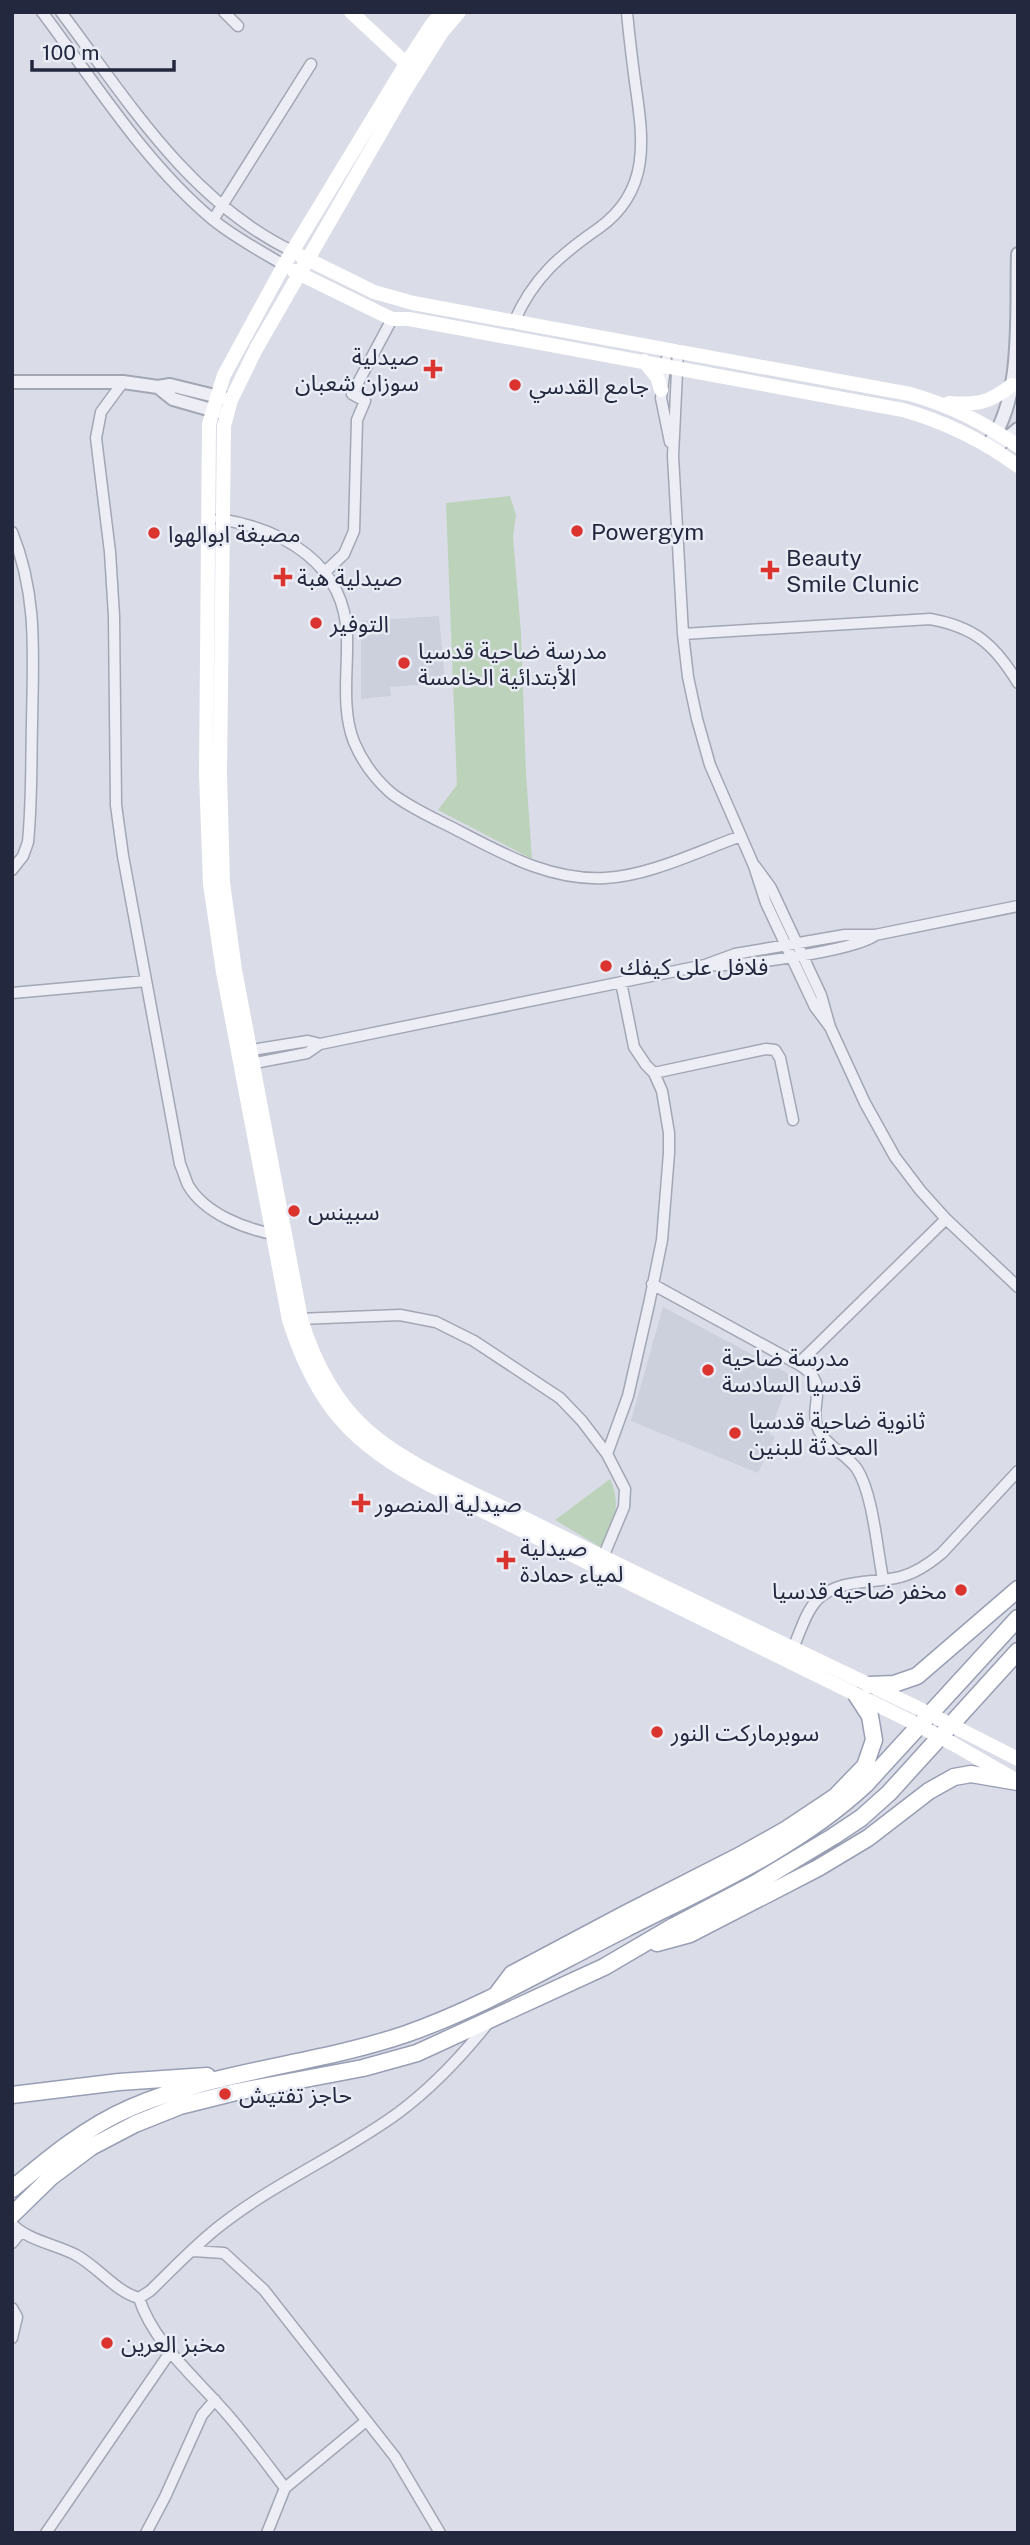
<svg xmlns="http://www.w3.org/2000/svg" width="1030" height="2545" font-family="'Public Sans','Noto Sans Arabic',sans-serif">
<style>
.built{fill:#cccfdc}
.green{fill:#bcd2ba}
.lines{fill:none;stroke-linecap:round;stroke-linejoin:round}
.minor-casing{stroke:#a3a7b4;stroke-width:13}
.tertiary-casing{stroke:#a3a7b4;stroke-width:16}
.primary-casing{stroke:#989eb4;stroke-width:19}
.minor{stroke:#edeef5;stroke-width:10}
.tertiary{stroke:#edeef5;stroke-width:12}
.secondary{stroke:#fff;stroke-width:14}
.primary{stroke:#fff;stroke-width:16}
.secondary-bridge{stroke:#fff;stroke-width:14}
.poi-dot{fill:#db342f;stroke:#e9ecf5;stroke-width:2.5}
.labels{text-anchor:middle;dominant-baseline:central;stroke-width:5;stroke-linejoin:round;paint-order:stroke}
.poi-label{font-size:23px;fill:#23283e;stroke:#e9ecf5;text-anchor:start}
</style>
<rect width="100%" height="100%" fill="#dadde7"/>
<path class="built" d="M439,616L445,683L390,687L391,696L361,699V621Z
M663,1307L791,1375L769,1434L775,1437L758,1473L631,1421Z"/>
<path class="green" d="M510,496L516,515L513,537L521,633L526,773L532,859L438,810L457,785L446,503Z
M610,1479C621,1502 616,1527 600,1547L555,1520Z"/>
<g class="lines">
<g class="minor-casing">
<path id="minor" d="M42,12C94,81 145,163 212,219C234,237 260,251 284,265
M61,12C128,101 189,201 292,251
M224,12L238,26
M213,220L311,64
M514,322C533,278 560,255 599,228C652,190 643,137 635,82C632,59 629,35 627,12
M678,351L673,456L683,634L688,677L697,719L710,765L754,866L766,903L815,1007L830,1027
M666,360L661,398L670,442
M123,382L101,412L96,438L110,552L114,616L116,805L123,856L180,1164C183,1171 185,1178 188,1185C205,1214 245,1229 277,1235
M219,519C284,529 345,564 347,636C348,671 341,709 354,742C362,761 375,779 391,793C409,807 431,817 451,827C500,852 548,881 605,878C649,876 699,851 741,836
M12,532C38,596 33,655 32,723C31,762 32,802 28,842L23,856L12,870
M326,571L344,554L354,531L357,420L365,401L352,394L392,319
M683,634L930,619C975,627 995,645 1018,683
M755,866L771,888L821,995L830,1027L865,1103L895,1157L920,1190L946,1219L1018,1287
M708,965C738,967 851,951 874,936
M12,993L146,981
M245,1051L308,1041L320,1044
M250,1064L307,1053L320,1044L705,965L735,954L845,935H875L1018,906
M654,1073L766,1049L775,1050L780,1058L793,1120
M652,1284L798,1364C834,1385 806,1404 819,1431C827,1446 847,1455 857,1469C873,1494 877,1549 883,1579
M298,1319L400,1315L436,1322L474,1341L560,1398L582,1421L607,1454L625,1489L624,1507L601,1562
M798,1364L946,1219
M607,1454L628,1396L649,1304L662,1240L669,1153V1133L662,1091L654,1073L646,1065L634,1047L621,982
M793,1648C800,1633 805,1613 817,1600C839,1578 872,1584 900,1577C916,1573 929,1564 942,1553L1018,1471
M12,2224C29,2241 55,2244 76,2255C98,2267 116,2292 139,2298L150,2291C173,2269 196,2244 221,2225C276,2182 342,2154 398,2113C433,2087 462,2056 489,2022
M12,2243L21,2232
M193,2251L224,2253L264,2290L395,2457L440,2533
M139,2298C153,2343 197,2379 227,2414C248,2438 266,2463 285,2488L267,2533
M12,2308L17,2317L12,2338
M285,2488L366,2421
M46,2533L171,2351
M146,2533L165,2497L202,2415L215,2400"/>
</g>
<g class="tertiary-casing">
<path id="tertiary" d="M12,382H123L158,387L170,385L227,399
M158,387L173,399L222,413
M988,445C1024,399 1016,312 1018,254
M994,449L1018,429"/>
</g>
<g class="primary-casing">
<path id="primary" d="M869,1685L894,1684L917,1676L1018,1589
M657,1943L690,1934L818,1868L868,1838L929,1791L954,1777L971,1774L1018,1782
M497,1994L512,1974L625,1914L739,1856L787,1829L835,1797L865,1766L874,1740L870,1716L857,1696
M12,2095L119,2082L207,2076
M12,2189C49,2158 86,2127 130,2108C218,2070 315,2065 406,2034C483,2007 553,1965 625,1929C708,1887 796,1849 865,1785L1018,1618
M12,2215L51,2177L91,2147L135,2124L180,2106L236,2092L363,2068L417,2053L604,1967L674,1926L756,1883L834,1836L861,1818L889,1793L1018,1651"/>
</g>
<use href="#minor" class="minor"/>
<use href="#tertiary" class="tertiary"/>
<path class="secondary" d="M351,12L412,69
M443,12L432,24L406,64L284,265L224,375L209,424L206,774L210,884L223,972L289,1320C316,1404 352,1445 430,1485L910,1721
M459,12L442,32L406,89L256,349L231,400L224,426L220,774L223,883L235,970L301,1319C314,1362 334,1401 368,1431C410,1468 483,1497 534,1523C661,1586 788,1646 916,1707
M301,256L374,292L413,303L910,394C952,406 982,422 1018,446
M294,271L392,319H409L903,410C946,422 982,440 1018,466
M644,361L657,377L661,390
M949,403C978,405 989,403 1012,385
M961,1730L1018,1759
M955,1745L1014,1779"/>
<use href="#primary" class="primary"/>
<path class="secondary-bridge" d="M916,1707L961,1730
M910,1721L955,1745"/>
</g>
<g class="poi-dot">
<path d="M429.5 358.5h7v7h7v7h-7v7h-7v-7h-7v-7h7z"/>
<circle cx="515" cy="385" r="7"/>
<circle cx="577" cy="531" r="7"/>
<circle cx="154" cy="533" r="7"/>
<path d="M766.5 559.5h7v7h7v7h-7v7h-7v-7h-7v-7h7z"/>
<path d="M279.5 566.5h7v7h7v7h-7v7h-7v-7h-7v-7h7z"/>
<circle cx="316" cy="623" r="7"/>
<circle cx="404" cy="663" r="7"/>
<circle cx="606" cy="966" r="7"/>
<circle cx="294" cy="1211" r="7"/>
<circle cx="708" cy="1370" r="7"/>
<circle cx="735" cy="1433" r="7"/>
<path d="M357.5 1492.5h7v7h7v7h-7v7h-7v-7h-7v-7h7z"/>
<path d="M502.5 1549.5h7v7h7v7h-7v7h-7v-7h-7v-7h7z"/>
<circle cx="961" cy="1590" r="7"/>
<circle cx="657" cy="1732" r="7"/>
<circle cx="225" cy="2094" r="7"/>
<circle cx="107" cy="2343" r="7"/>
</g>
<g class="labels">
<g class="poi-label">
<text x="419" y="356" text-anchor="end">صيدلية<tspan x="419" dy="26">سوزان شعبان</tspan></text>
<text x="529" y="385">جامع القدسي</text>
<text x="591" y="531">Powergym</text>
<text x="168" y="533">مصبغة ابوالهوا</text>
<text x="786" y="557">Beauty<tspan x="786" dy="26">Smile Clunic</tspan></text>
<text x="297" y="577">صيدلية هبة</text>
<text x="330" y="623">التوفير</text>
<text x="418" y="650">مدرسة ضاحية قدسيا<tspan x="418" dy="26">الأبتدائية الخامسة</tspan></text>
<text x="620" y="966">فلافل على كيفك</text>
<text x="308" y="1211">سبينس</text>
<text x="722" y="1357">مدرسة ضاحية<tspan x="722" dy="26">قدسيا السادسة</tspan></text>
<text x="749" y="1420">ثانوية ضاحية قدسيا<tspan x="749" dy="26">المحدثة للبنين</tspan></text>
<text x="375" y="1503">صيدلية المنصور</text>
<text x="520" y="1547">صيدلية<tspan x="520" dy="26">لمياء حمادة</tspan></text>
<text x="947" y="1590" text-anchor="end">مخفر ضاحيه قدسيا</text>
<text x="671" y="1732">سوبرماركت النور</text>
<text x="239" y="2094">حاجز تفتيش</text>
<text x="121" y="2343">مخبز العرين</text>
</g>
</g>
<rect width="1030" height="2545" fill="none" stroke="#23283e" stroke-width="28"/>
<path d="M32 60v10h142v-10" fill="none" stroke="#23283e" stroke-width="3.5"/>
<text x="42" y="60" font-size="21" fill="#23283e" stroke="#e9ecf5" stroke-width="5" paint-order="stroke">100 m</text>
</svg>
